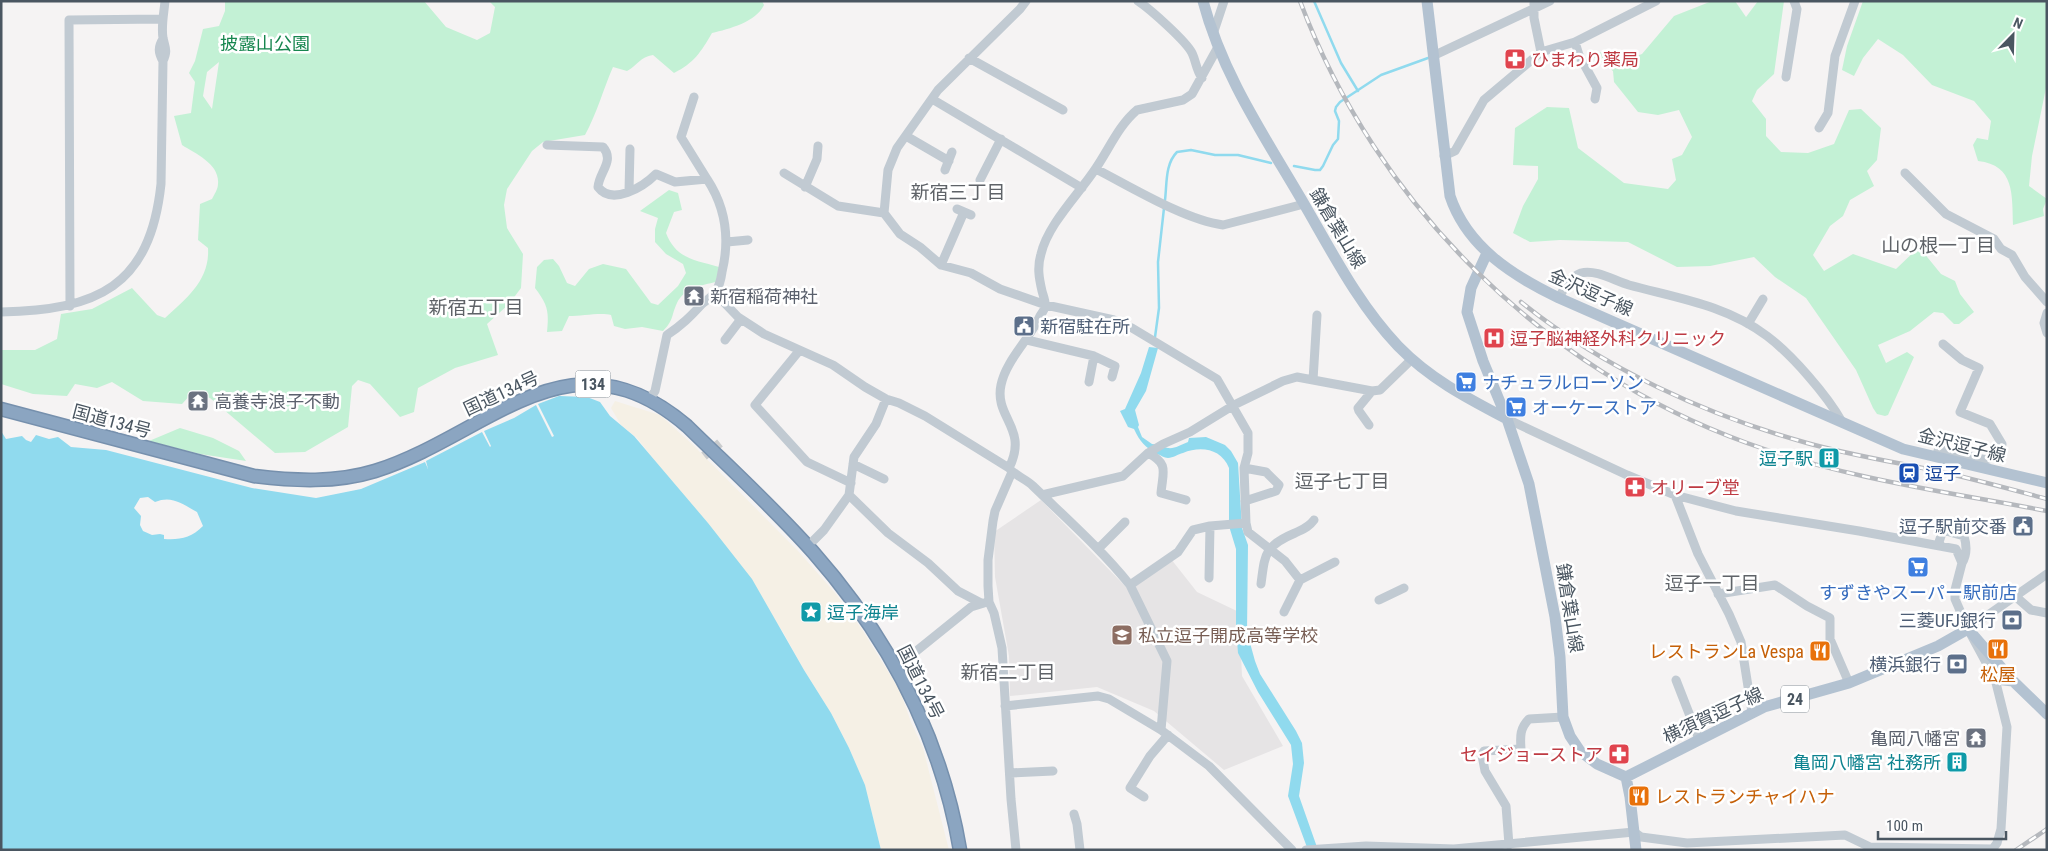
<svg xmlns="http://www.w3.org/2000/svg" width="2048" height="851" font-family="'Roboto Condensed','Noto Sans JP',sans-serif">
<style>
.education{fill:#e6e4e5}
.green{fill:#c3f1d5;fill-rule:evenodd}
.sand{fill:#f5f0e5}
.water{fill:#90daee;fill-rule:evenodd}
.lines{fill:none;stroke-linecap:round;stroke-linejoin:round}
.stream{stroke:#90daee;stroke-width:2.5}
.minor-tunnel{stroke:#caccce;stroke-width:9;stroke-dasharray:9 4.5;stroke-linecap:butt}
.highway-casing{stroke:#7690ad;stroke-width:15}
.minor{stroke:#c1cad2;stroke-width:9}
.major{stroke:#b3c2d1;stroke-width:11}
.highway{stroke:#8ba5c1;stroke-width:12}
.rail-casing{stroke:#b5b8bd;stroke-width:4.5}
.rail{stroke:#fff;stroke-width:2.5;stroke-dasharray:8;stroke-linecap:butt}
.labels{text-anchor:middle;dominant-baseline:central;stroke-width:5;stroke-linejoin:round;paint-order:stroke}
.shield{fill:#fff;stroke:#808990;stroke-width:1}
.shield-label{font-size:16px;font-weight:bold;fill:#4a5661}
.park-label{font-size:18px;fill:#17864f;stroke:#fff}
.health-label{font-size:18px;fill:#be3a42;stroke:#fff;text-anchor:start}
.street-label{font-size:18px;fill:#4a5661;stroke:#fff}
.worship-label{font-size:18px;fill:#5b616d;stroke:#fff;text-anchor:start}
.service-label{font-size:18px;fill:#4e5e75;stroke:#fff;text-anchor:end}
.shop-label{font-size:18px;fill:#366cbe;stroke:#fff;text-anchor:start}
.culture-label{font-size:18px;fill:#0d838f;stroke:#fff;text-anchor:end}
.transit-label{font-size:18px;fill:#164399;stroke:#fff;text-anchor:start}
.education-label{font-size:18px;fill:#785e54;stroke:#fff;text-anchor:start}
.food-label{font-size:18px;fill:#c56008;stroke:#fff;text-anchor:end}
.neighbourhood-label{font-size:19px;fill:#5f6368;stroke:#fff}
</style>
<rect width="100%" height="100%" fill="#f5f3f3"/>
<path class="education" d="M1041,500L1128,589L1171,559L1197,592L1239,612L1242,676L1283,746L1224,770L1154,711L1097,687L1010,696L1009,656L995,577L994,532Z"/>
<path class="green" d="M225,1H424L446,27L477,40L490,33L495,7L489,1H762L764,5C756,22 729,29 712,33C701,52 694,63 674,73L653,55C640,57 638,65 627,71L613,67C603,90 597,113 585,135L543,142L532,151L507,189L504,205L507,228L523,254L521,288L509,304L487,324L498,355L455,368L418,388L414,412L400,417L370,384L358,380L352,386L348,427L305,452L275,453L210,398L192,393L182,404L143,401L112,382L97,388L75,384L67,396L33,394L1,384V350H35L57,339L61,314L92,309L132,288L157,315L165,318C187,298 210,280 208,248L198,240L200,204L212,199C214,195 218,189 218,184C220,164 196,154 182,145L174,116L191,113L195,82L189,73L195,61L203,29L219,26L225,11ZM219,62L212,109L203,96L207,72Z
M1712,1H1735L1746,17L1758,1H1784L1774,74L1757,90L1752,101L1766,119V136L1781,152L1808,153L1834,144L1849,110L1861,109L1881,128L1877,160L1867,171L1874,186L1850,200L1843,216L1830,226L1813,255L1824,271L1853,254L1896,269L1919,247L1941,274L1955,281L1960,294L1974,312L1959,324H1954L1943,313L1934,312L1910,331L1878,345L1886,363L1907,352L1914,357L1888,415L1885,416L1877,414L1873,408L1856,370L1806,298L1775,277L1754,257L1710,266L1677,267L1628,242L1560,240L1530,242L1513,233L1523,206L1538,179V166L1513,165L1515,128L1547,107L1569,108L1578,148L1624,183L1668,189L1676,180L1672,159L1682,155L1692,137L1679,110L1658,115L1638,112L1614,82L1613,71L1594,57L1597,51L1623,61L1642,54L1674,16Z
M1863,1H2047V83L2032,156L2029,186L2047,199L2043,209L2044,216L2013,225C2012,195 2015,165 1978,161L1973,145L1977,138L1988,140L1991,121L1974,101L1932,85L1903,55L1878,39L1863,58L1854,76L1842,70L1847,46Z
M669,190L678,193L682,210L674,212L666,233C676,259 695,260 719,267L716,282C702,285 684,288 677,303C671,316 674,320 663,331L642,327L625,329L614,326L611,315C602,312 581,316 569,316L562,331L547,332C549,311 548,305 535,288L537,267L544,260L553,259L559,266L567,283L575,286L589,269L603,264L626,269L651,303L658,305L678,286L686,273L683,264L666,254L655,242V229L658,218L640,211Z
M180,428L213,438L239,451L246,461L200,454L149,441Z"/>
<path class="sand" d="M615,401L660,415L692,444L799,552L836,594L863,631L900,691L911,722L923,748L949,850H881L865,785L849,748L831,713L804,670L783,632L708,523L673,484L637,438L621,425L611,408Z"/>
<path class="water" d="M1149,347L1158,348L1146,391L1135,410L1139,425L1138,427L1142,437L1152,444C1158,444 1162,447 1168,448C1174,449 1181,445 1188,442L1189,438L1206,437L1225,445L1231,451L1238,463L1242,528L1248,545L1247,632L1255,661L1260,674L1296,731L1302,743L1304,763L1299,796L1318,850H1308L1288,796L1293,764L1291,745L1258,692L1238,653L1236,627V549L1229,526V468C1221,448 1200,446 1183,453C1178,454 1173,458 1168,458C1164,458 1161,455 1157,454C1145,447 1140,442 1134,429L1128,427L1120,411L1125,409L1141,373Z
M559,396L587,397L600,402L610,416L634,436L708,523L752,579L804,670L831,713L849,748L865,785L881,850H1V431L6,439L22,436L26,440L31,442L36,435L49,439L58,437L71,447L106,450L252,488L316,498L361,489L425,462L428,469L426,461L482,432L490,447L491,446L484,431L514,418L536,405L552,437L554,436L538,404ZM148,497L155,502C172,495 182,504 197,512L203,526C191,538 180,540 164,539V535L160,534L152,535L143,531L140,525L141,516L134,508L140,498Z"/>
<g class="lines">
<path class="stream" d="M1314,1L1341,63L1358,91
M1294,166L1315,170H1320L1323,166L1333,145L1338,139L1339,121L1335,111L1336,107L1340,102L1381,75L1428,58
M1165,200C1167,184 1165,164 1177,152L1191,150L1215,155H1238L1271,163
M1155,337L1159,308L1158,262L1164,208"/>
<path class="minor-tunnel" d="M704,456L720,443"/>
<g class="highway-casing">
<path id="highway" d="M1,409L254,476C295,481 336,483 375,471C489,435 569,325 687,426C730,468 774,508 813,552C888,637 941,737 960,850"/>
</g>
<path class="minor" d="M1026,1L1020,9L938,90L897,148L888,170L884,213L900,234L920,247L941,265L971,273L1000,289L1046,305L1114,320L1132,328L1217,379L1248,433V453L1244,468L1246,523L1248,532L1285,561L1300,580
M1138,1C1150,9 1186,41 1192,53C1196,61 1196,70 1202,78
M1534,1V18L1541,52
M1213,34L1224,1
M1575,42L1579,55L1597,88L1595,99
M1435,55L1550,1
M969,58L1063,110
M163,61C158,52 158,47 163,39
M1786,77L1797,9L1794,1
M694,97L681,137L707,179
M932,99L1082,188
M1819,128L1828,113L1835,56L1855,1
M906,136L949,161
M547,145L603,147C615,161 599,172 598,187C612,206 643,187 656,174L675,182L707,179C726,208 730,239 722,272C721,279 720,285 716,291C713,296 707,300 702,304C690,317 682,325 667,335L655,391L653,394
M1444,156L1455,151L1484,100L1541,52L1575,42L1656,1
M1096,169C1131,187 1185,220 1223,225L1304,204
M945,170L952,152
M784,173L838,206L884,213
M1905,173L1946,214L1994,239L2001,249L2012,255L2025,277L2047,302
M980,180L1001,139
M805,187L817,159L818,146
M629,191L630,149
M957,209L971,215
M727,242L748,240
M941,265L964,212
M715,293L738,317L764,334L833,365L865,387L886,399L899,403L925,416L1009,468C1014,475 1026,479 1033,486C1066,518 1101,549 1130,585L1178,552L1193,530L1210,526L1246,523
M1559,298C1564,288 1570,277 1581,273C1596,269 1615,281 1629,285C1677,298 1726,305 1767,336C1792,355 1827,395 1842,422
M70,306L69,20L163,19
M1,312C97,310 150,287 161,184L163,61C168,50 165,48 163,38C161,26 164,13 165,1
M2047,313L2044,323L2047,333
M1748,324L1763,299
M725,340L741,319
M1027,340L1094,356L1115,366L1112,377
M799,351L755,405L807,462L851,483
M1313,380L1317,315
M1089,382L1094,356
M1507,419L1627,475L1675,495L1736,511L1859,531L1956,549L1962,563C1967,555 1967,546 1964,536L1946,531L1942,533L1939,542L1941,546
M1369,425L1359,411L1358,408L1372,391
M1148,453C1169,464 1163,471 1161,493L1186,500
M1936,457L1938,451L1941,450L1986,460L1995,457L2001,449L2002,444L1990,424L1960,412L1979,368L1962,360L1943,344
M853,464L884,479
M1009,468C1029,428 994,418 1001,385C1006,360 1030,339 1040,316C1042,313 1045,309 1045,306C1046,302 1043,295 1042,291C1039,278 1037,267 1041,254C1048,224 1079,194 1096,168C1109,149 1119,125 1137,110L1183,100L1192,94L1218,47
M1244,468L1266,472L1279,485L1276,491L1245,501
M1012,472L995,511L993,521L988,560V586L989,602L994,613L1002,648L1011,799L1016,850
M849,495L888,533L928,563L958,591L981,603
M1042,495L1123,476L1148,453L1163,444L1190,432L1234,405L1283,381L1297,377L1372,391L1380,390L1412,359
M1675,495L1698,554L1729,614L1741,642L1752,712
M814,540L824,530L849,495L854,457L876,424L886,399
M1098,549L1125,522
M1962,563L1955,590V599L1968,629L1995,679L2007,727L2001,829L1997,843L1992,850
M1209,578L1210,526
M1261,584C1265,554 1264,546 1295,533C1303,529 1309,527 1314,520
M1130,585L1167,661L1161,730
M1718,594L1775,585L1807,606L1830,618V639L1849,683
M2015,596L2031,610L2047,613
M1379,600L1404,588
M1284,612L1300,580L1335,562
M1968,629L2047,574
M904,661L971,607L984,603
M1676,680L1699,739
M1005,706L1098,696L1109,699L1161,730L1209,766L1292,850
M1010,773L1053,771
M1144,797L1130,788L1150,756L1168,735
M1074,814L1077,824L1080,850
M1509,845L1506,806L1485,771L1482,755L1484,751L1521,749C1520,736 1520,728 1529,719L1563,717
M1306,850L1366,846L1454,849L1634,832L1641,837L1687,843L1845,835L1870,847L1993,849"/>
<path class="major" d="M1203,1C1222,73 1263,134 1300,197C1330,248 1357,303 1398,346C1430,379 1467,398 1507,419
M1427,1L1450,196C1467,247 1513,276 1559,298L1903,449L2047,483
M1487,253L1471,288L1467,312L1483,361L1507,419L1529,484L1555,617L1560,657L1563,717L1570,736L1580,751L1597,764L1626,777
M1995,679L2013,681
M1626,777L1764,707L1849,683L1938,646L1968,629L2013,681L2047,714
M1626,777L1630,797L1636,850"/>
<use href="#highway" class="highway"/>
<g class="rail-casing">
<path id="rail" d="M1300,1C1376,204 1544,370 1747,443C1843,478 1947,492 2047,511
M1521,302C1603,368 1706,415 1807,443C1850,455 1894,462 1937,471C1974,479 2010,489 2047,499
M2016,850L2047,829"/>
</g>
<use href="#rail" class="rail"/>
</g>
<defs>
<g id="pharmacy-square" transform="scale(1.125)"><rect x="-9" y="-9" width="18" height="18" rx="4" fill="#e0444e" stroke="#fff"/><path d="M-2-6h4v4h4v4h-4v4h-4v-4h-4v-4h4Z" fill="#fff"/></g>
<g id="temple-square" transform="scale(1.125)"><rect x="-9" y="-9" width="18" height="18" rx="4" fill="#6b7280" stroke="#fff"/><path d="M0-6L5-2H3V0L6.5 2.5H4V6H1.5V3h-3V6H-4V2.5H-6.5L-3 0V-2H-5Z" fill="#fff"/></g>
<g id="civic-square" transform="scale(1.125)"><rect x="-9" y="-9" width="18" height="18" rx="4" fill="#5c6f8a" stroke="#fff"/><path d="M-.6-6.5H3V-4.5H.6V-3L4-1V1h2V6H-6V1h2V-1L-.6-3ZM-1.2 2.5V6h2.4V2.5Z" fill="#fff"/></g>
<g id="hospital-square" transform="scale(1.125)"><rect x="-9" y="-9" width="18" height="18" rx="4" fill="#e0444e" stroke="#fff"/><path d="M-5-5h3v3.5h4V-5h3V5h-3V1.5h-4V5h-3Z" fill="#fff"/></g>
<g id="supermarket-square" transform="scale(1.125)"><rect x="-9" y="-9" width="18" height="18" rx="4" fill="#3f7fe0" stroke="#fff"/><path d="M-6-5.5h2.5l.6 2H6L4.5 2H-2.5L-4.4-4H-6ZM-1.5 3.2a1.3 1.3 0 1 0 .1 0ZM3 3.2a1.3 1.3 0 1 0 .1 0Z" fill="#fff"/></g>
<g id="building-square" transform="scale(1.125)"><rect x="-9" y="-9" width="18" height="18" rx="4" fill="#0f9aa8" stroke="#fff"/><path d="M-4-6H4V6H1V3H-1V6H-4ZM-2.5-4.3h1.7v1.8h-1.7ZM.8-4.3h1.7v1.8H.8ZM-2.5-1h1.7V.8h-1.7ZM.8-1h1.7V.8H.8Z" fill="#fff"/></g>
<g id="station-square" transform="scale(1.125)"><rect x="-9" y="-9" width="18" height="18" rx="4" fill="#1a4fb4" stroke="#fff"/><path d="M-3-6H3Q5-6 5-4V2Q5 4 3 4L4.5 6H3L1.5 4h-3L-3 6H-4.5L-3 4Q-5 4-5 2V-4Q-5-6-3-6ZM-3.5-4v3h7v-3ZM-3.5 1v1.5H-2V1ZM2 1v1.5H3.5V1Z" fill="#fff"/></g>
<g id="sight-square" transform="scale(1.125)"><rect x="-9" y="-9" width="18" height="18" rx="4" fill="#0f9aa8" stroke="#fff"/><path d="M0-6L1.8-2.2L6-1.7L2.9 1.2L3.7 5.4L0 3.3L-3.7 5.4L-2.9 1.2L-6-1.7L-1.8-2.2Z" fill="#fff"/></g>
<g id="bank-square" transform="scale(1.125)"><rect x="-9" y="-9" width="18" height="18" rx="4" fill="#5c6f8a" stroke="#fff"/><path d="M-6-4H6V4H-6ZM0-2.3a2.3 2.3 0 1 0 0 4.6a2.3 2.3 0 1 0 0-4.6Z" fill="#fff"/></g>
<g id="school-square" transform="scale(1.125)"><rect x="-9" y="-9" width="18" height="18" rx="4" fill="#8d6e63" stroke="#fff"/><path d="M0-5L7-2L0 1L-7-2ZM-4 1L0 2.5L4 1V4Q0 6-4 4Z" fill="#fff"/></g>
<g id="restaurant-square" transform="scale(1.125)"><rect x="-9" y="-9" width="18" height="18" rx="4" fill="#e8710a" stroke="#fff"/><path d="M-5-6h1v4h1v-4h1v4h1v-4h1v5L-1.5 .5V6h-2V.5L-5-1ZM5-6V6H3V1.5H1.5Q1.5-4 5-6Z" fill="#fff"/></g>
</defs>
<g fill-rule="evenodd">
<use href="#pharmacy-square" x="1515" y="59"/>
<use href="#temple-square" x="694" y="296"/>
<use href="#civic-square" x="1024" y="326"/>
<use href="#hospital-square" x="1494" y="338"/>
<use href="#supermarket-square" x="1466" y="382"/>
<use href="#temple-square" x="198" y="401"/>
<use href="#supermarket-square" x="1516" y="407"/>
<use href="#building-square" x="1829" y="458"/>
<use href="#station-square" x="1909" y="473"/>
<use href="#pharmacy-square" x="1635" y="487"/>
<use href="#civic-square" x="2023" y="526"/>
<use href="#supermarket-square" x="1918" y="567"/>
<use href="#sight-square" x="811" y="612"/>
<use href="#bank-square" x="2012" y="620"/>
<use href="#school-square" x="1122" y="635"/>
<use href="#restaurant-square" x="1998" y="649"/>
<use href="#restaurant-square" x="1820" y="651"/>
<use href="#bank-square" x="1957" y="664"/>
<use href="#temple-square" x="1976" y="738"/>
<use href="#pharmacy-square" x="1619" y="754"/>
<use href="#building-square" x="1957" y="762"/>
<use href="#restaurant-square" x="1639" y="796"/>
</g>
<g class="labels">
<g class="shield">
<rect x="575.5" y="370.5" width="35" height="27" rx="4"/>
<rect x="1781" y="685.5" width="28" height="27" rx="4"/>
</g>
<g class="shield-label">
<text x="593" y="384">134</text>
<text x="1795" y="699">24</text>
</g>
<g class="park-label">
<text x="265" y="43">披露山公園</text>
</g>
<g class="health-label">
<text x="1531" y="59">ひまわり薬局</text>
<text x="1510" y="338">逗子脳神経外科クリニック</text>
<text x="1651" y="487">オリーブ堂</text>
<text x="1603" y="754" text-anchor="end">セイジョーストア</text>
</g>
<g class="street-label">
<text transform="translate(1338 228) rotate(59)">鎌倉葉山線</text>
<text transform="translate(1591 292) rotate(24)">金沢逗子線</text>
<text transform="translate(501 393) rotate(-25)">国道134号</text>
<text transform="translate(112 421) rotate(15)">国道134号</text>
<text transform="translate(1962 445) rotate(14)">金沢逗子線</text>
<text transform="translate(1570 608) rotate(81)">鎌倉葉山線</text>
<text transform="translate(921 682) rotate(63)">国道134号</text>
<text transform="translate(1713 715) rotate(-25)">横須賀逗子線</text>
</g>
<g class="worship-label">
<text x="710" y="296">新宿稲荷神社</text>
<text x="214" y="401">高養寺浪子不動</text>
<text x="1960" y="738" text-anchor="end">亀岡八幡宮</text>
</g>
<g class="service-label">
<text x="1040" y="326" text-anchor="start">新宿駐在所</text>
<text x="2007" y="526">逗子駅前交番</text>
<text x="1996" y="620">三菱UFJ銀行</text>
<text x="1941" y="664">横浜銀行</text>
</g>
<g class="shop-label">
<text x="1482" y="382">ナチュラルローソン</text>
<text x="1532" y="407">オーケーストア</text>
<text x="1918" y="592" text-anchor="middle">すずきやスーパー駅前店</text>
</g>
<g class="culture-label">
<text x="1813" y="458">逗子駅</text>
<text x="827" y="612" text-anchor="start">逗子海岸</text>
<text x="1941" y="762">亀岡八幡宮 社務所</text>
</g>
<g class="transit-label">
<text x="1925" y="473">逗子</text>
</g>
<g class="education-label">
<text x="1138" y="635">私立逗子開成高等学校</text>
</g>
<g class="food-label">
<text x="1804" y="651">レストランLa Vespa</text>
<text x="1998" y="674" text-anchor="middle">松屋</text>
<text x="1655" y="796" text-anchor="start">レストランチャイハナ</text>
</g>
<g class="neighbourhood-label">
<text x="958" y="192">新宿三丁目</text>
<text x="1938" y="245">山の根一丁目</text>
<text x="476" y="307">新宿五丁目</text>
<text x="1342" y="481">逗子七丁目</text>
<text x="1712" y="583">逗子一丁目</text>
<text x="1008" y="672">新宿二丁目</text>
</g>
</g>
<rect width="2048" height="851" fill="none" stroke="#4a5661" stroke-width="5"/>
<g transform="translate(2013 35) rotate(23)" stroke="#ffffff" stroke-width="4" paint-order="stroke">
<path d="M0-4L9 19L0 12L-9 19Z" fill="#4a5661"/>
<text y="-8" font-size="14" font-weight="bold" text-anchor="middle" fill="#4a5661">N</text>
</g>
<path d="M1878 831v8h128v-8" fill="none" stroke="#4a5661" stroke-width="2.5"/>
<text x="1886" y="831" font-size="15" fill="#4a5661" stroke="#ffffff" stroke-width="4" paint-order="stroke">100 m</text>
</svg>
